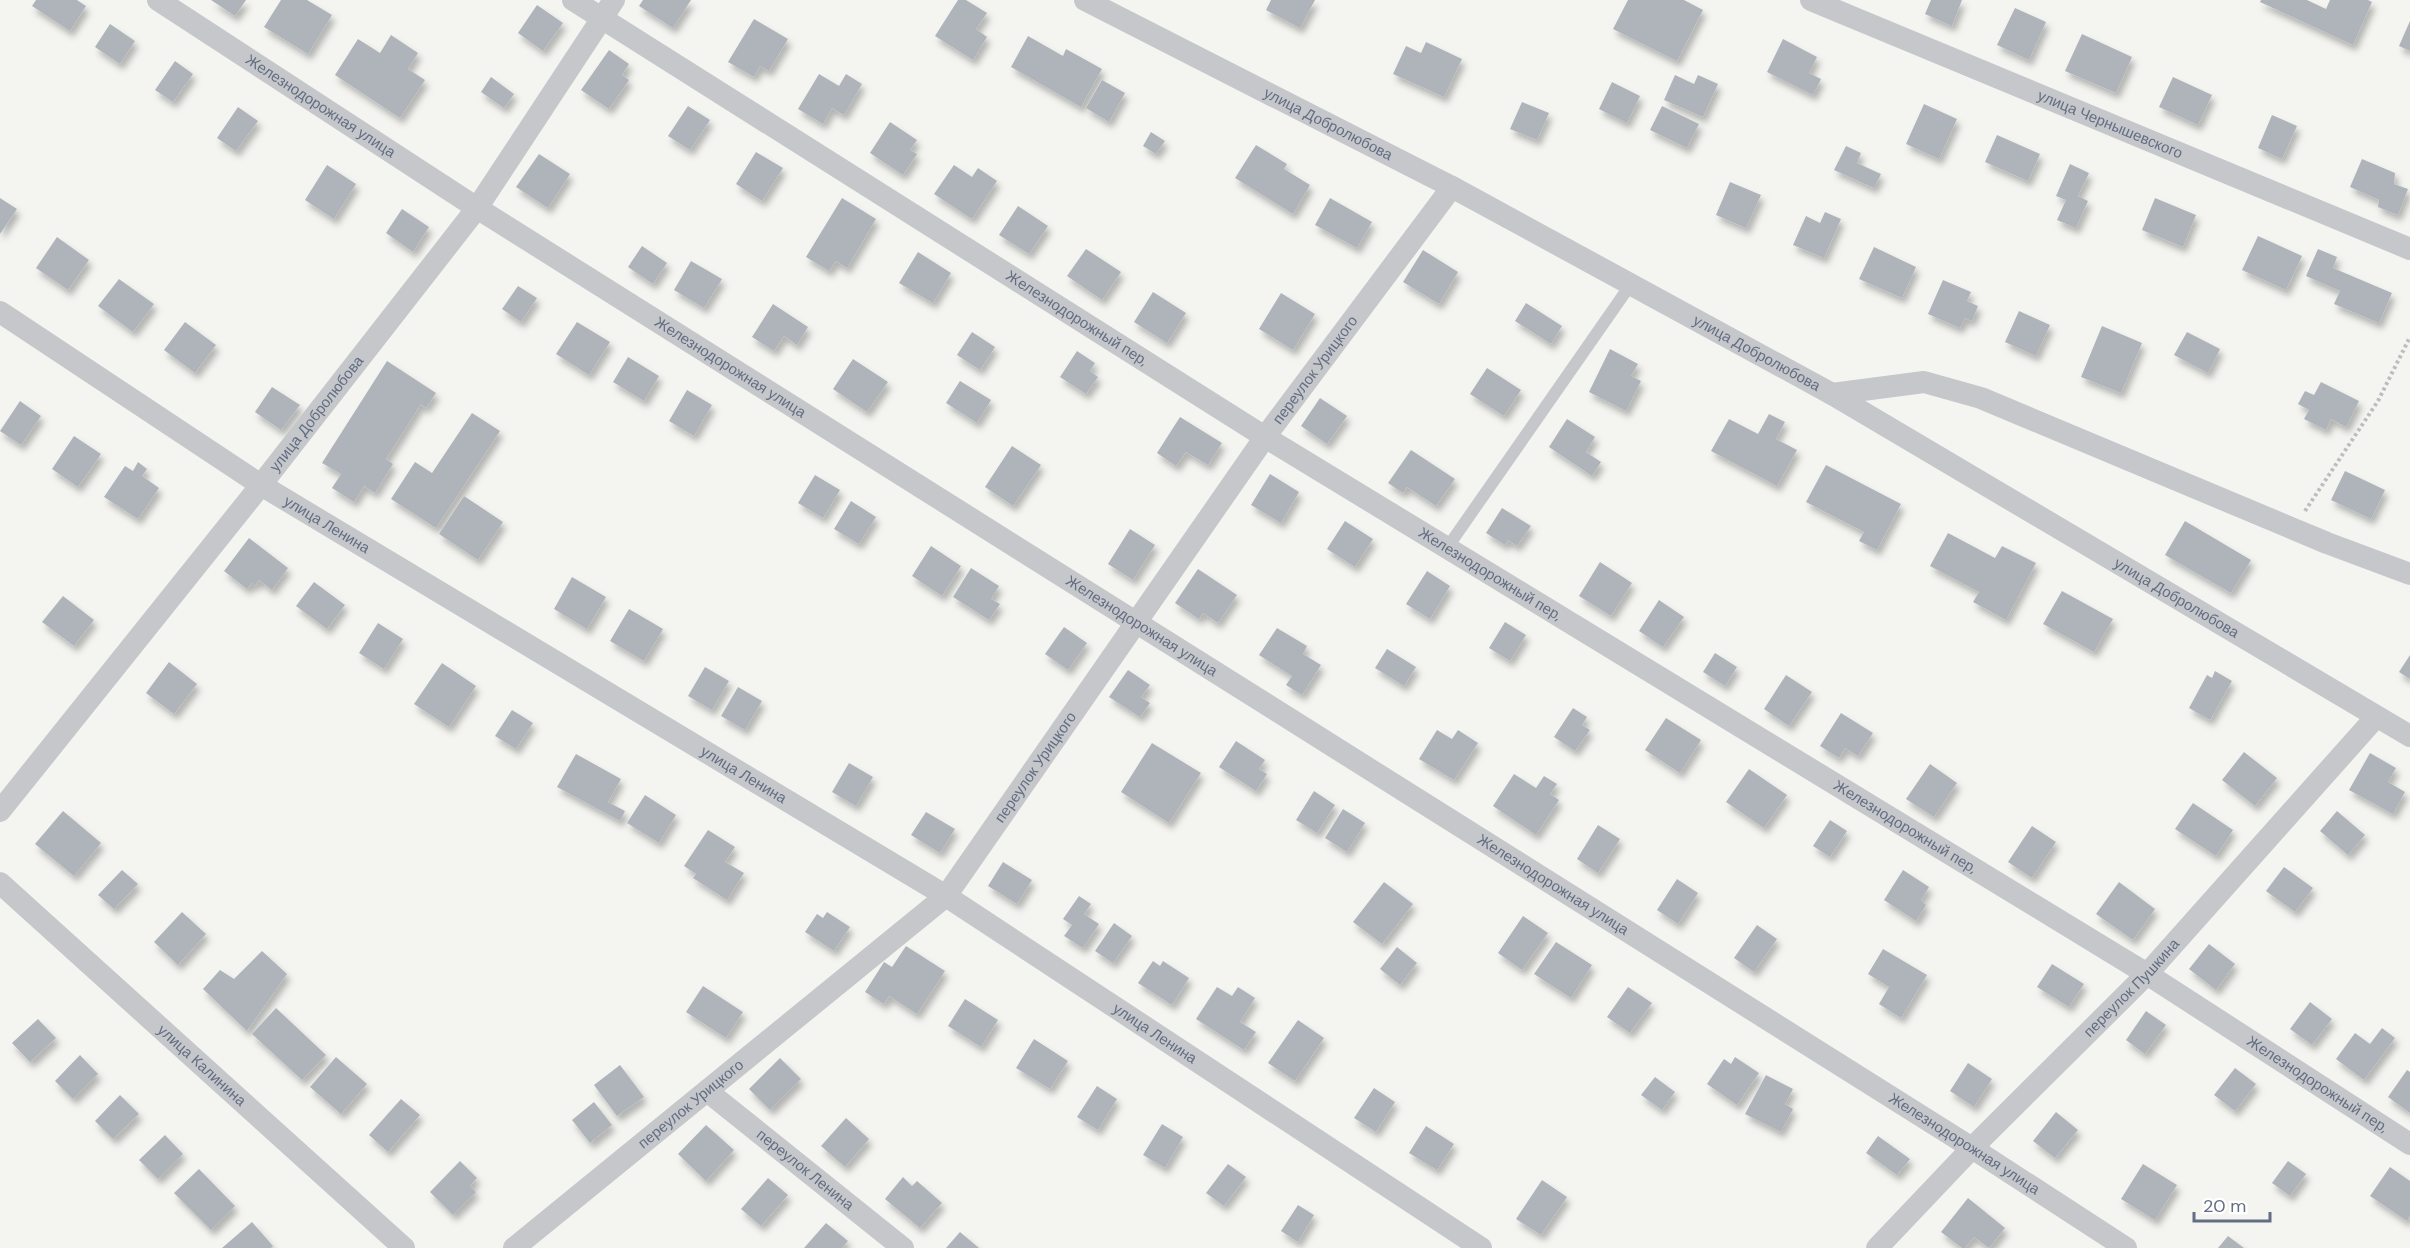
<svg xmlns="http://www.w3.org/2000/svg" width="2410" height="1248" font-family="'DM Sans',sans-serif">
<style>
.building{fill:#afb4ba;filter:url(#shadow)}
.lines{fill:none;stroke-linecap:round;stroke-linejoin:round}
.path{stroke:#bcbdc0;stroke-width:4;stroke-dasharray:3 3;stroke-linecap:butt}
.service{stroke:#c5c7cb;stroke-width:12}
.minor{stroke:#c5c7cb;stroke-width:22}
.labels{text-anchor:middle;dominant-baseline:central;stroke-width:6;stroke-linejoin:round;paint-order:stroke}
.street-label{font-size:15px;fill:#636e82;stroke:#fff}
</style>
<defs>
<filter id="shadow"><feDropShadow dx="3.5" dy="6" stdDeviation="3" flood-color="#0004"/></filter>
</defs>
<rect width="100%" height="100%" fill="#f4f5f1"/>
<path class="building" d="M36,0H77L86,6L70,31L32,6Z
M211,0H246L235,16Z
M281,0H307L332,15L308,54L264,27Z
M643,0H691L673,28L639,6Z
M958,0H966L987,13L976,29L987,37L973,60L935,36Z
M1271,0H1315L1300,28L1266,10Z
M1628,0H1684L1703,10L1677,61L1613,29Z
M1931,0H1962L1952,26L1925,14Z
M2261,0H2307L2326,9L2330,0H2368L2372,2L2353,45L2260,2Z
M537,5L563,23L543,51L518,33Z
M2015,8L2046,22L2029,60L1997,45Z
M754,19L788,39L769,71L760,66L754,77L728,62Z
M2410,21V51L2399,46Z
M110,24L135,41L120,64L95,47Z
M2082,34L2132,57L2116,93L2065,71Z
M391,35L418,53L408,69L425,80L400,118L335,75L358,39L380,53Z
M1028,36L1063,56L1066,49L1102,69L1081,107L1011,67Z
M1783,39L1817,57L1809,73L1821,79L1813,95L1767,72Z
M1426,42L1462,59L1444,97L1393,74L1406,46L1421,53Z
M609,50L629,64L622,75L629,80L609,109L581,90Z
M175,61L193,74L173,102L155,90Z
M819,74L839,86L846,74L862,84L844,115L832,108L823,124L798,109Z
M1675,75L1694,84L1698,75L1718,84L1703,117L1664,100Z
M491,77L514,94L504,108L481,92Z
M2173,77L2212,95L2198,125L2159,107Z
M1102,80L1125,93L1109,122L1086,108Z
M1612,82L1640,96L1627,123L1599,109Z
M1522,102L1549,113L1537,140L1510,129Z
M1924,104L1957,119L1939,159L1906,144Z
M688,106L710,120L690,150L668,136Z
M1662,106L1699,124L1687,148L1650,130Z
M238,107L258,121L236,151L217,138Z
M2272,115L2297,126L2282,159L2258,148Z
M890,122L917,140L910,150L917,154L903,175L870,153Z
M1151,132L1165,141L1156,154L1143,146Z
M1997,135L2040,154L2028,181L1985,162Z
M1256,145L1287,164L1284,169L1310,185L1293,214L1235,178Z
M1846,146L1861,153L1857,163L1881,174L1874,188L1834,170Z
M756,152L783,168L762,201L736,184Z
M539,154L570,174L548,208L516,187Z
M2362,159L2395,173L2394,184L2408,189L2398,215L2378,207L2379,200L2350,187Z
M2070,164L2089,173L2078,196L2088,201L2076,228L2057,220L2066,200L2056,196Z
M327,165L356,184L334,219L305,200Z
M954,165L972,177L978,168L997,181L972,219L934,194Z
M1730,182L1761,195L1746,228L1716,215Z
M0,198L17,209L0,234Z
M842,198L876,219L847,268L836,261L829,271L806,257Z
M1330,198L1372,222L1357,248L1315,225Z
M2155,198L2196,215L2183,247L2142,230Z
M1018,206L1048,226L1029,254L999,235Z
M402,209L429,227L413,252L386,233Z
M1825,212L1841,219L1824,258L1793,245L1806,216L1820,223Z
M2258,236L2302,256L2286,290L2242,270Z
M57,237L89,260L68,290L36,268Z
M642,246L667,263L653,284L628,267Z
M1874,247L1916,267L1902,298L1859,279Z
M1086,249L1121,272L1102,300L1067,276Z
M2318,249L2337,257L2333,268L2392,293L2379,323L2334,304L2340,291L2306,276Z
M1423,250L1458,272L1439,304L1403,282Z
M918,252L951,273L933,303L899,283Z
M691,261L722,279L704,308L674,290Z
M119,279L154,304L133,332L98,306Z
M1943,280L1971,292L1967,301L1978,306L1972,321L1965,318L1960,328L1928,314Z
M518,286L537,298L521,322L502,309Z
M1153,292L1186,313L1167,343L1134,322Z
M1281,293L1315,314L1293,350L1259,329Z
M1526,303L1562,326L1551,344L1515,321Z
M773,304L808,327L797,345L784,336L774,351L752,337Z
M2019,311L2050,325L2036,356L2005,342Z
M185,322L216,345L195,373L164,350Z
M577,322L610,342L589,375L556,354Z
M2102,326L2142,343L2121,393L2081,377Z
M972,332L995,347L980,370L957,355Z
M2187,332L2220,349L2208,373L2174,355Z
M1610,349L1638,364L1631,376L1641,381L1626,411L1589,392Z
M1077,351L1095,363L1090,371L1098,377L1086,394L1060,377Z
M628,357L659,376L644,401L613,382Z
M853,359L888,382L867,412L833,389Z
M387,361L436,393L426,408L421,404L386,459L393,464L375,493L364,486L354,502L332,488L341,474L322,463Z
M1487,368L1521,390L1504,416L1470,394Z
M960,381L991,400L977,423L946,403Z
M2321,382L2359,401L2346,427L2331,419L2326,430L2304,419L2309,410L2298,404L2305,391L2314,395Z
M272,387L300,405L281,430L255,412Z
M687,390L712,405L694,436L669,421Z
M1320,398L1347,416L1327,444L1301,426Z
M20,401L41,416L21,445L0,431Z
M472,413L500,431L436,528L391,499L415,462L432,473Z
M1769,414L1785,422L1776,439L1797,450L1777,486L1711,451L1729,419L1758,434Z
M1180,417L1222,443L1208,465L1186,452L1176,466L1157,453Z
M1567,419L1595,437L1586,452L1601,462L1592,476L1549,447Z
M74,436L101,454L78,487L52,469Z
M1012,446L1041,465L1013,506L985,487Z
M1411,450L1455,479L1436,506L1407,487L1403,493L1388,483Z
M138,462L147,469L142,476L159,488L138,519L104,497L125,466L133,471Z
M1826,465L1901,504L1877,550L1859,541L1864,532L1806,502Z
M2345,471L2385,490L2371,519L2331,500Z
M1270,474L1299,492L1281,523L1251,505Z
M815,475L840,490L823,518L798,503Z
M464,496L503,522L478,560L439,534Z
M851,501L876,517L859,544L834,529Z
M1502,508L1531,526L1517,546L1508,540L1505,545L1486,533Z
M1345,521L1373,539L1355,567L1327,549Z
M2185,521L2251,560L2231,593L2165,555Z
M1130,529L1155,545L1133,580L1108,564Z
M1948,533L1995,558L2002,546L2036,563L2006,620L1973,602L1979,592L1930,566Z
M249,538L288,568L272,590L259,580L255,586L252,583L247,589L224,571Z
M931,546L961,566L942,596L912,576Z
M1600,562L1632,583L1611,616L1579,596Z
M971,568L999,586L991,599L1000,604L989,620L953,597Z
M1198,569L1237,595L1218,623L1203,613L1199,619L1175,603Z
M1427,571L1450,586L1430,619L1406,604Z
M572,577L606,597L587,629L554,609Z
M314,582L345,605L327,629L296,606Z
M2062,591L2113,619L2094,652L2043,624Z
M63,596L94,620L74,646L42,622Z
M1659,600L1684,617L1663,647L1639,631Z
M629,609L663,629L644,661L610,641Z
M1505,622L1526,635L1510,661L1489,648Z
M378,623L403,639L384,669L359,653Z
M1064,627L1087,643L1068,670L1045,654Z
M1277,628L1307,646L1303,654L1321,665L1302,695L1286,685L1292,676L1259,655Z
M1387,649L1416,667L1404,686L1375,668Z
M1715,653L1737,667L1725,686L1703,672Z
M2410,655V679L2399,672Z
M169,662L197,684L174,714L146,693Z
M442,663L476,686L449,727L414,704Z
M705,667L729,681L712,710L688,696Z
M1128,670L1150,685L1141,697L1150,703L1140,717L1109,697Z
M2215,671L2232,681L2210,720L2189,708L2207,675L2212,678Z
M1786,675L1812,692L1789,726L1764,709Z
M738,687L762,701L745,730L721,716Z
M1573,708L1587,717L1582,725L1590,730L1575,751L1554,737Z
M512,710L533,723L516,749L495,736Z
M1841,713L1873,733L1858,756L1845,748L1839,758L1820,746Z
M1666,718L1701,740L1680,773L1645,750Z
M1437,730L1452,739L1458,730L1478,743L1454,780L1419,759Z
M1236,741L1265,760L1259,769L1267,774L1256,791L1219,767Z
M1152,743L1201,773L1169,823L1121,792Z
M2244,752L2277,778L2255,806L2222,780Z
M2370,753L2396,768L2388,782L2405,792L2393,814L2349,790Z
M576,754L621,779L608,802L625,811L620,821L557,787Z
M849,763L873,777L856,806L832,792Z
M1930,764L1957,783L1934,817L1906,799Z
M1749,769L1787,795L1764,828L1726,802Z
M1514,774L1536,788L1544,776L1557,784L1550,794L1559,800L1536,835L1493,806Z
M1314,791L1335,805L1317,833L1296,820Z
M645,795L676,815L659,843L627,823Z
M2193,803L2233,830L2216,856L2175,829Z
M1343,809L1365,823L1347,852L1325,838Z
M63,811L101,843L74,876L35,844Z
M2337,811L2365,835L2348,855L2320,831Z
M926,812L955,829L940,853L911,835Z
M1830,820L1847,831L1830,857L1813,846Z
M1598,825L1620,839L1598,873L1577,859Z
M2032,826L2056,842L2032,878L2008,862Z
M708,830L735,847L725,862L744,873L727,900L693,878L696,874L684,866Z
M1003,862L1032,880L1017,904L988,886Z
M2284,867L2313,888L2295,912L2266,891Z
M122,870L138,884L114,909L98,895Z
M1903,870L1929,887L1921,900L1926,905L1916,921L1884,900Z
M1677,879L1698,893L1678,924L1657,910Z
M1384,882L1413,904L1382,944L1353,922Z
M2119,882L2155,909L2133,940L2096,914Z
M1079,896L1091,904L1084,914L1099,924L1083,948L1064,936L1072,925L1063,919Z
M182,912L206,934L178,965L154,942Z
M827,912L850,927L834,951L805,932L817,914L823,918Z
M1523,916L1548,933L1522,970L1498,953Z
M1114,923L1132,936L1113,963L1095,951Z
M1757,925L1777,939L1754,972L1734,958Z
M1556,942L1592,965L1571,998L1534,974Z
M2209,944L2235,964L2216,990L2189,969Z
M906,946L945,971L917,1014L889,996L884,1004L865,992L884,962L892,967Z
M1397,947L1417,963L1400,985L1380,969Z
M1883,949L1927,975L1901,1018L1879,1004L1889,987L1868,974Z
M262,951L287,974L247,1031L203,989L220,970L234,979Z
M1153,961L1160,966L1163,961L1189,978L1172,1005L1138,983Z
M2052,964L2084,984L2069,1007L2037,987Z
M703,986L743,1012L726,1038L686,1012Z
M1217,987L1232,996L1238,987L1255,998L1240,1022L1256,1032L1244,1050L1196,1019Z
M1628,987L1652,1003L1630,1033L1607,1017Z
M965,999L998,1020L981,1047L948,1026Z
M2310,1002L2332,1019L2312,1045L2290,1029Z
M276,1008L326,1055L302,1080L252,1034Z
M2146,1011L2166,1025L2145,1054L2126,1040Z
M38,1019L56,1038L30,1062L12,1043Z
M1298,1020L1324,1038L1295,1081L1268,1063Z
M2382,1028L2395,1038L2364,1080L2336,1059L2355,1033L2370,1044Z
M1034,1039L1068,1061L1050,1089L1016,1068Z
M80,1055L98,1074L73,1099L55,1081Z
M336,1057L367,1084L341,1114L310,1087Z
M1735,1057L1759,1073L1737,1105L1707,1084L1724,1059L1731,1064Z
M780,1058L801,1079L770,1110L749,1089Z
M1968,1063L1992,1079L1974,1107L1950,1091Z
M620,1065L644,1097L617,1116L594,1085Z
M2235,1068L2256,1084L2235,1111L2214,1095Z
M2407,1070L2410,1072V1113L2388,1097Z
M1766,1075L1793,1089L1785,1104L1793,1109L1781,1132L1745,1114Z
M1655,1077L1675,1092L1662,1110L1641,1095Z
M1097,1086L1117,1099L1098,1130L1077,1117Z
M1374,1088L1395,1102L1376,1132L1354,1118Z
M120,1095L139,1114L113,1139L95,1121Z
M401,1099L420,1115L388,1152L369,1135Z
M594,1102L612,1125L590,1143L572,1120Z
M2056,1112L2078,1130L2055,1158L2033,1141Z
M846,1118L869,1139L845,1167L821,1146Z
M1162,1124L1183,1137L1165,1168L1143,1155Z
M706,1125L734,1150L706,1181L678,1154Z
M1426,1126L1454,1144L1437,1170L1409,1153Z
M165,1135L183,1154L158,1179L139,1160Z
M1878,1136L1910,1159L1897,1175L1866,1153Z
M460,1161L477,1178L470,1186L476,1192L453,1215L430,1192Z
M2288,1161L2306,1174L2290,1196L2272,1183Z
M1228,1164L1246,1177L1224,1206L1206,1193Z
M2143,1164L2177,1185L2155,1220L2121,1199Z
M2390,1167L2410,1181V1216L2407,1221L2370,1196Z
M199,1169L235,1206L211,1230L174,1193Z
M903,1177L912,1186L917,1181L942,1203L920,1228L885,1199Z
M768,1178L788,1195L761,1226L741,1209Z
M1542,1180L1567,1197L1541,1235L1516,1219Z
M1968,1198L2005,1228L1989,1248L1974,1237L1965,1248H1962L1941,1232Z
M1298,1205L1314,1215L1298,1242L1281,1231Z
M252,1222L273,1246L271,1248H222Z
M826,1223L848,1241L842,1248H804Z
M960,1232L979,1248H946Z
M2228,1236L2244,1248H2218Z"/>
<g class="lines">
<path class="path" d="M2305,511L2378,401L2410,337"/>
<path class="service" d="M1447,548L1631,284"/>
<g class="minor">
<path id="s1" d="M158,0L477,208L1972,1148L2126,1248"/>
<path id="s2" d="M573,0L1265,437L2147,974L2410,1144"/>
<path id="s3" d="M1085,0L1452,187L1832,394L2410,736"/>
<path id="s4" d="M1811,0L2410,249"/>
<path id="s5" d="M0,312L261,485L946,896L1481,1248"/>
<path d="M1832,394L1924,382L1981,398L2327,543L2410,574"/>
<path id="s6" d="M0,811L261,485L477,208L614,0"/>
<path id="s7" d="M0,883L404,1248"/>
<path id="s8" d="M707,1091L903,1248"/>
<path id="s9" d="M514,1248L946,896L1265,437L1452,187"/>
<path id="s10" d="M1877,1248L1972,1148L2147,974L2376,717"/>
</g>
</g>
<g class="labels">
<g class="street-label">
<text stroke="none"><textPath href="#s1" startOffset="194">Железнодорожная улица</textPath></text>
<text stroke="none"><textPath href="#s3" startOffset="273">улица Добролюбова</textPath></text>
<text stroke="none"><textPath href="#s4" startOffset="324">улица Чернышевского</textPath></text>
<text stroke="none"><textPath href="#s2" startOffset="596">Железнодорожный пер,</textPath></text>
<text stroke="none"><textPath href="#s3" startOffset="759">улица Добролюбова</textPath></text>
<text stroke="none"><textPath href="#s1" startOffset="680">Железнодорожная улица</textPath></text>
<text stroke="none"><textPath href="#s9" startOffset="1200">переулок Урицкого</textPath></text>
<text stroke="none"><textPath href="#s6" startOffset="508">улица Добролюбова</textPath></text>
<text stroke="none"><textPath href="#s5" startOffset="390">улица Ленина</textPath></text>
<text stroke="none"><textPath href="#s2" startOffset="1082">Железнодорожный пер,</textPath></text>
<text stroke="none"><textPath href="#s3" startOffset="1245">улица Добролюбова</textPath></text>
<text stroke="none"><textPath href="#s1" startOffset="1166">Железнодорожная улица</textPath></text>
<text stroke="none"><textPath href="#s9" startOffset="714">переулок Урицкого</textPath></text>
<text stroke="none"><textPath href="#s5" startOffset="876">улица Ленина</textPath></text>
<text stroke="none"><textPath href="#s2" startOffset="1568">Железнодорожный пер,</textPath></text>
<text stroke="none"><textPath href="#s1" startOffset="1652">Железнодорожная улица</textPath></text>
<text stroke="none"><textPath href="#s10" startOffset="364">переулок Пушкина</textPath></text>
<text stroke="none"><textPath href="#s5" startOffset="1362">улица Ленина</textPath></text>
<text stroke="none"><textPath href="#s7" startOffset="272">улица Калинина</textPath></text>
<text stroke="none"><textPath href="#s2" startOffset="2054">Железнодорожный пер,</textPath></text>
<text stroke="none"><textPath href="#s9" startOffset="228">переулок Урицкого</textPath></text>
<text stroke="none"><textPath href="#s1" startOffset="2138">Железнодорожная улица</textPath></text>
<text stroke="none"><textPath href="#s8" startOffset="126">переулок Ленина</textPath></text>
</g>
</g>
<path d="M2194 1212v9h76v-9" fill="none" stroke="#636e82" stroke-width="3"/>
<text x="2203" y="1212" font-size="18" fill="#636e82" stroke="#ffffff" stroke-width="4.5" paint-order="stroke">20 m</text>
</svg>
